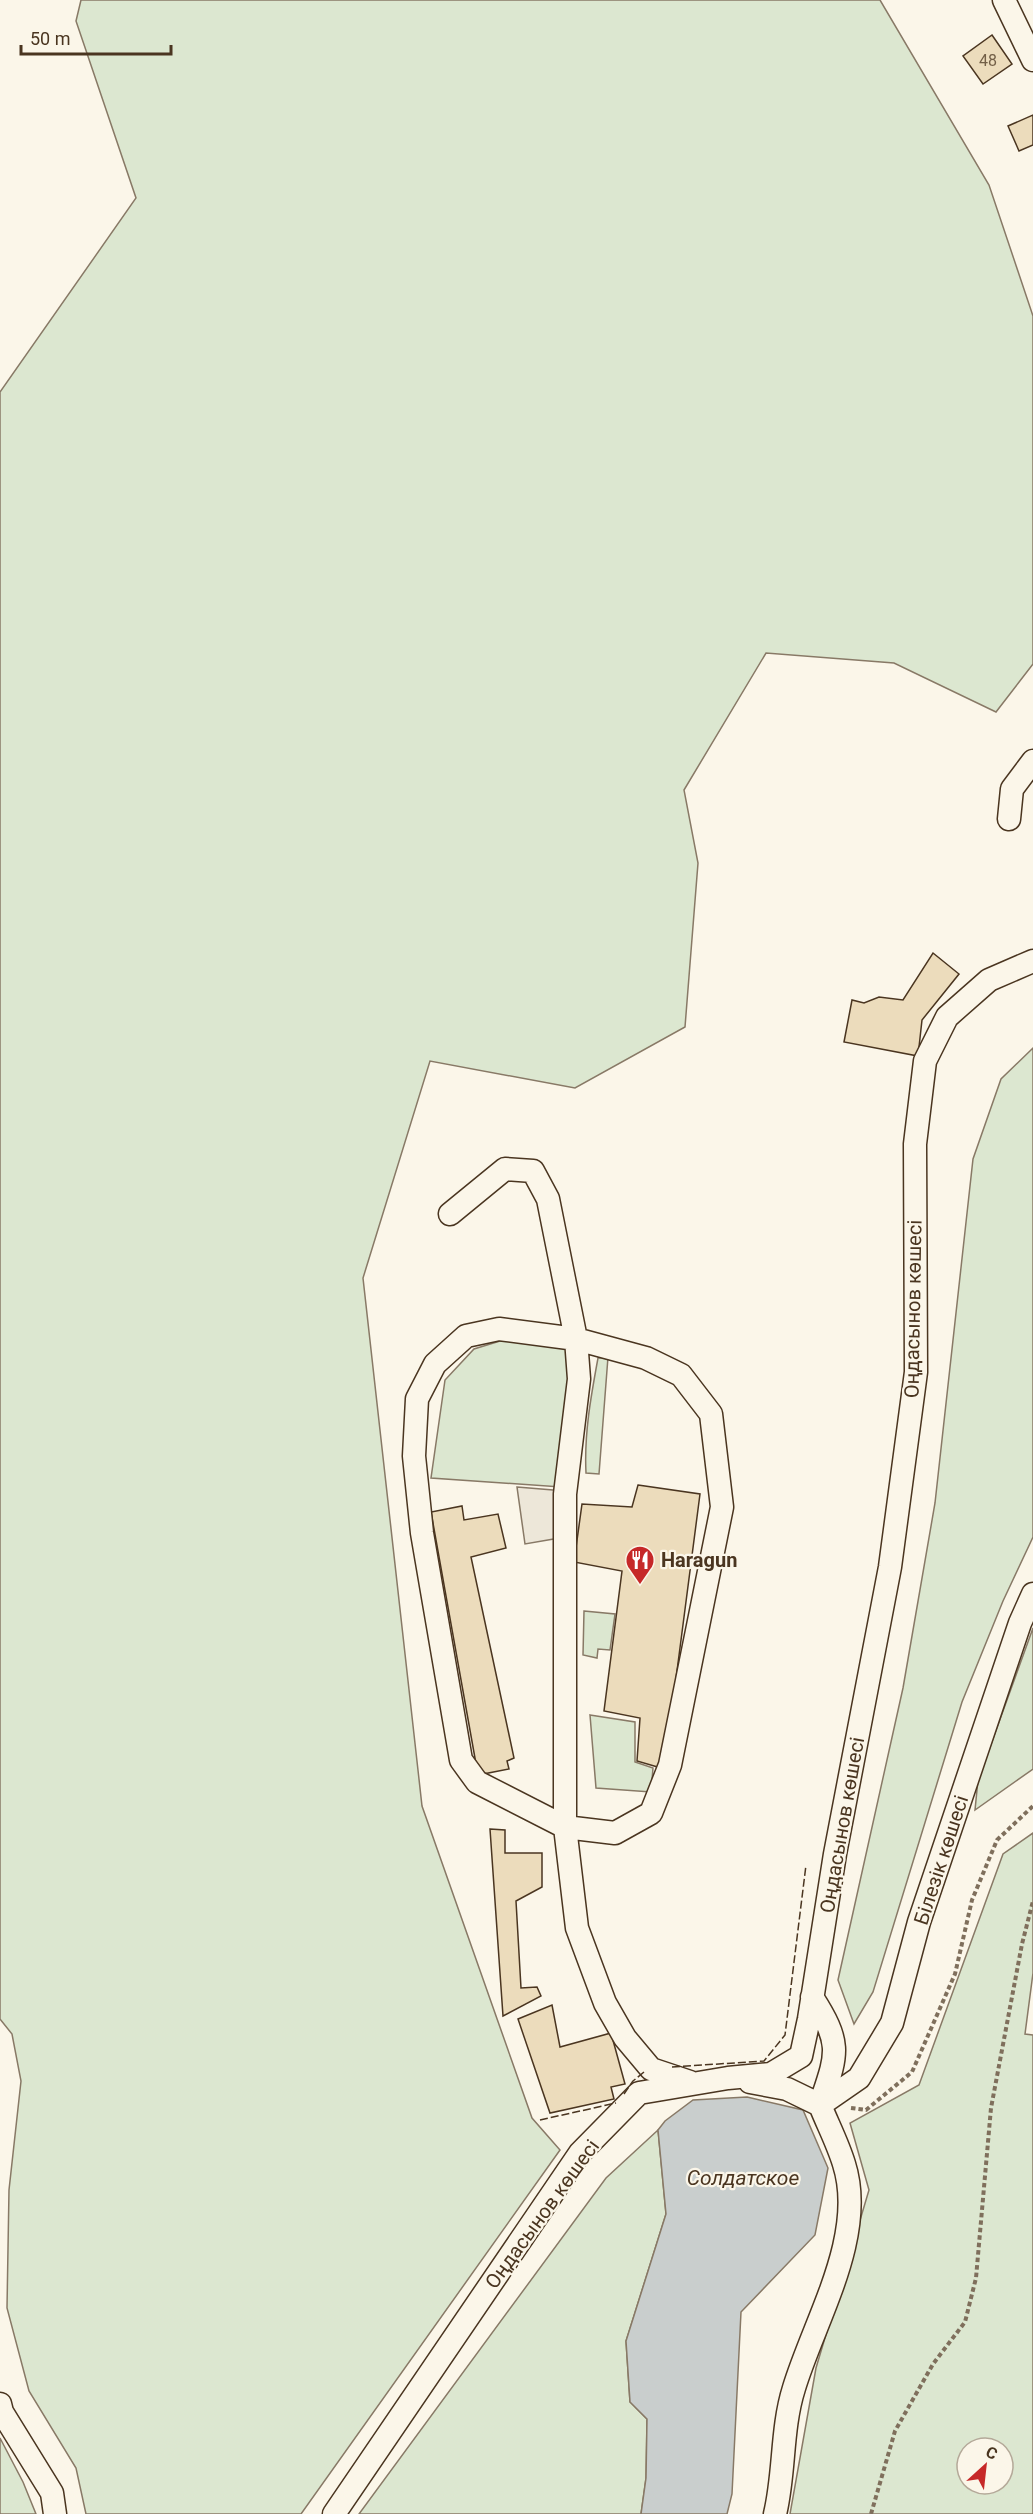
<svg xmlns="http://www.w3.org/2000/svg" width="1033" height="2514" font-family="Roboto,sans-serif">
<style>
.green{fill:#dce7d0;stroke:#887966;stroke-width:1.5;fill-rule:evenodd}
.parking{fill:#ede7d9;stroke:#887966;stroke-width:1.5}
.water{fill:#c9cecd;stroke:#887966;stroke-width:1.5}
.building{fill:#ecdcbc;stroke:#4a3520;stroke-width:1.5}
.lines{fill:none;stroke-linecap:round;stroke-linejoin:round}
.minor-casing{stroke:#4a3520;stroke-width:25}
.path{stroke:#7f6f5c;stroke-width:4;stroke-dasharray:4.5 3;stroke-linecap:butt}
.minor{stroke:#fbf6e9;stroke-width:22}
.fence{stroke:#4a3520;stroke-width:1.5;stroke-dasharray:8 3;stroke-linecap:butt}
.labels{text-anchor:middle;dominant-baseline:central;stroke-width:4.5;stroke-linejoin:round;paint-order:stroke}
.number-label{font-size:16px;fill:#725f47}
.street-label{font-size:20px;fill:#4a3520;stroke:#fbf6e9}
.poi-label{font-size:20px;font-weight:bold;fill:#4a3520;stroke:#fbf6e9;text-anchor:start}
.water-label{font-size:21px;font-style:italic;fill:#4a3520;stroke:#fbf6e9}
</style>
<rect width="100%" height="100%" fill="#fbf6e9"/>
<path class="green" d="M81,0H880L989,185L1033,316V664L996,712L894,663L766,653L684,790L698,863L685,1027L575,1088L430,1061L363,1278L422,1806L532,2118L560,2150L301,2514H86L76,2468L29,2391L7,2308L9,2190L21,2081L12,2034L0,2019V392L136,198L76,21Z
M1033,1048V1537L1003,1601L962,1702L873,1992L854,2024L838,1980L903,1688L935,1503L973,1159L1001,1079Z
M510,1338L572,1348L561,1487L431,1478L445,1380L474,1349Z
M608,1357L599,1474L586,1473C584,1434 591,1396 598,1358Z
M584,1611L615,1614L610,1650L598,1649L597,1658L583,1655Z
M1033,1628V1769L975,1810L978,1780Z
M590,1715L635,1722V1762L653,1768L651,1792L596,1788Z
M1033,1833V1973L1025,2034L1033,2035V2514H790L816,2368L869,2190L850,2123L919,2085L1003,1854ZM967,2448H1003V2484H967Z
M658,2130L666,2214L626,2341L630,2402L647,2419L646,2478L641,2514H359L606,2178Z
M0,2438L23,2482L36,2514H0Z"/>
<path class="parking" d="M517,1487L565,1491V1537L525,1544Z"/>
<path class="water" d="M747,2097L803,2110L828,2168L815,2235L741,2312L732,2494L727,2514H641L646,2478L647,2419L630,2402L626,2341L666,2214L658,2130L665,2121L693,2100Z"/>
<path class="building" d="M992,35L1012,64L983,84L963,56Z
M1033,115V145L1019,151L1008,126Z
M933,953L959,974L922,1020L918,1056L844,1042L852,1000L864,1003L879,997L903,1000Z
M638,1485L700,1494L671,1717L661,1768L637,1761L640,1718L604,1711L622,1571L574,1562L582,1504L632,1507Z
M462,1506L464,1520L498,1514L506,1548L471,1557L514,1758L507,1761L509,1769L478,1775L431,1512Z
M490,1829L505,1830V1853H542V1887L516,1901L521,1988L537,1987L541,1996L503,2016Z
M552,2005L560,2047L611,2033L625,2084L611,2087L614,2099L550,2113L518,2019Z"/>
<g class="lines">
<g class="minor-casing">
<path id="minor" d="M1004,0L1033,60
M1009,819L1012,789L1033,761
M450,1214L505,1169L533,1171L548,1199L576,1339L579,1379L565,1494V1827L577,1928L605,2003L625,2038L651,2069L690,2082
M499,1329L576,1339L646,1358L681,1375L711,1414L722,1507L670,1765L651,1813L615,1833L565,1827L477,1782L461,1760L422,1533L414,1456L417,1399L435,1364L466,1336Z
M812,1997C843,2045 837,2054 820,2105
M750,2082L787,2089L820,2105C828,2125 838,2144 844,2164C867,2236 814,2321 794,2388C781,2429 785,2473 775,2514
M820,2105L859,2078L892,2023L919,1922L1020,1623L1033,1594
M0,2404L2,2412L52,2493L55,2514
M334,2514L580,2153L639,2093L728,2078L771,2074L801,2056L809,2019L835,1854L890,1567L916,1372L915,1144L925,1061L947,1017L989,980L1033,961"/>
</g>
<path class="path" d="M851,2108L866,2110L912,2072L955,1974L972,1900L997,1840L1033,1806
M871,2514L895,2431L933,2364L965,2322L976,2278L991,2108L1022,1944L1033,1901"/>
<use href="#minor" class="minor"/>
<path class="fence" d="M672,2067L764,2061L785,2035L806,1865
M624,2094L633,2081L644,2072
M540,2120L616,2103"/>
</g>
<defs>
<g id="restaurant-pin" transform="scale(1.5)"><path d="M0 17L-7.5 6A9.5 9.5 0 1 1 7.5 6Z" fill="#c62828" stroke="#fbf6e9"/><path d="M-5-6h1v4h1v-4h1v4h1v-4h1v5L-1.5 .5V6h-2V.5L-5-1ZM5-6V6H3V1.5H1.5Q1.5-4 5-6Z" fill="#fff"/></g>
</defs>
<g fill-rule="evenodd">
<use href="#restaurant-pin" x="640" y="1560"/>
</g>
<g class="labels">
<g class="number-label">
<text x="988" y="60">48</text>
</g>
<g class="street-label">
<text transform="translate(913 1309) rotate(-89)">Оңдасынов көшесі</text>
<text transform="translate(842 1825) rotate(-80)">Оңдасынов көшесі</text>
<text transform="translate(941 1860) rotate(-72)">Білезік көшесі</text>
<text transform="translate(542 2214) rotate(-54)">Оңдасынов көшесі</text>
</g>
<g class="poi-label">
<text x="661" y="1560">Haragun</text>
</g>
<g class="water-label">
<text x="743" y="2178">Солдатское</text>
</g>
</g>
<g transform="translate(985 2466) rotate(27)"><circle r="28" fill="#fbf6e9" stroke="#b4a999" stroke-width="1.5"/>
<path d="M0-4.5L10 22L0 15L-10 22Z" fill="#c62828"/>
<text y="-9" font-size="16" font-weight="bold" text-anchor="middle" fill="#4a3520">С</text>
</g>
<path d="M21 45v9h150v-9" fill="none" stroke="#4a3520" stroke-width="3"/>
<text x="30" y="45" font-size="18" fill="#4a3520" stroke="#fbf6e9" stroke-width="4.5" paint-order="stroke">50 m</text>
</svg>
